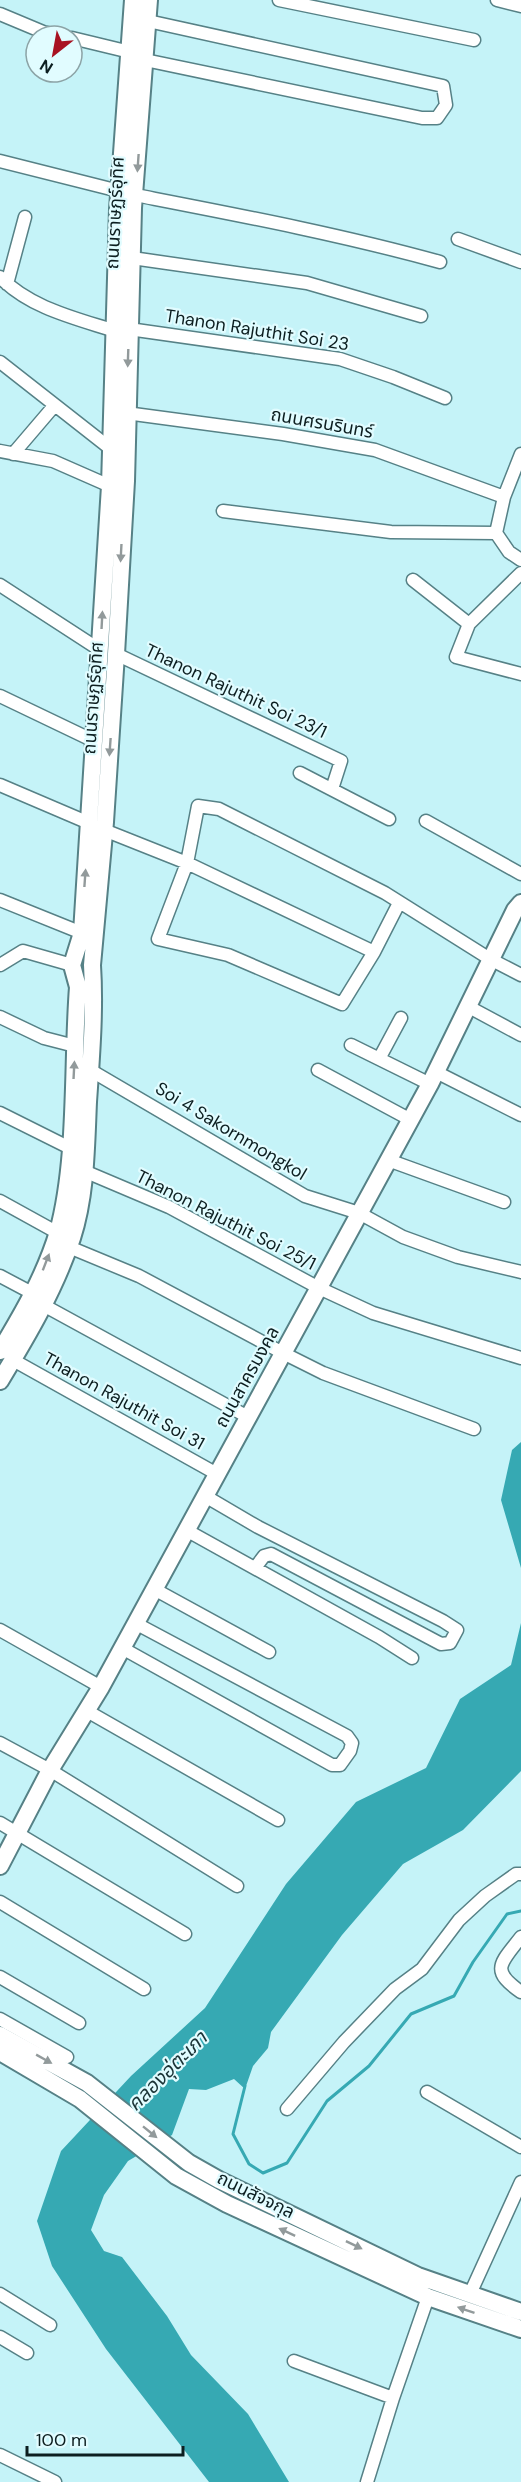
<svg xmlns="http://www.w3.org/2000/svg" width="521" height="2482" font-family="'DM Sans','Noto Sans Thai',sans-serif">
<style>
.water{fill:#36a9b3}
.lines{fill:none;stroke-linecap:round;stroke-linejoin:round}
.stream{stroke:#36a9b3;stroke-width:3}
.street-casing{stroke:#568186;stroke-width:15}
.secondary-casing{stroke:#568186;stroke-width:20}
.street{stroke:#fff;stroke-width:12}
.secondary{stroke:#fff;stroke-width:16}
.oneway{fill:#929a9b}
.labels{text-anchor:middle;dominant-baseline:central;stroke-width:4.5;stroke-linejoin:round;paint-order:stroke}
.street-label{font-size:18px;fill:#0c1e20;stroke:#e1fcff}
.water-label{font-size:20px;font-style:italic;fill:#1a3336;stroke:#e1fcff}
</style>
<rect width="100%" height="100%" fill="#c5f3f8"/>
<path class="water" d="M521,1442V1568L501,1500L512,1450Z
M521,1623V1771L463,1830L403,1864L342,1935L271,2032L268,2048L253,2066L245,2089L234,2079L206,2090L189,2089L172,2135L128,2161L104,2195L91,2230L104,2251L122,2257L167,2316L191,2355L248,2414L289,2482H209L106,2349L52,2266L37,2221L61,2151L131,2076L205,2008L286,1884L356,1802L426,1768L460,1699L511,1665Z"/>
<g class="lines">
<path class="stream" d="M245,2086L233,2134L249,2164L263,2173L287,2163L327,2101L369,2066L411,2014L454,1996L473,1962L507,1914L521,1911"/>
<g class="street-casing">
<path id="street" d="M279,0L474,40
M497,0L521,6
M0,14L43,32L61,36
M72,38L130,52
M145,60L422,118H437L446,105L443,86L148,21
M0,161L119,191
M135,195C238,215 339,234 440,262
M458,239L521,262
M132,258L307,283L421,316
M0,277C30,308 75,318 115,331
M7,284L25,217
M129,329L340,359L393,377L445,398
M0,362L111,449
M126,413L283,434L375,450L504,497
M0,451L53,461L110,486
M13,454L54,406
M521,454L504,497L496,533L509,552L521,560
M223,511L391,532L496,533
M521,573L469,624L456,657L521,674
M413,580L469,624
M0,585L100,650
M116,654L341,761L332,789
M0,696L94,741
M300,773L389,819
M0,785L89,823
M426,821L521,874
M104,830L187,863L374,952
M0,900L82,933
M399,903L374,952L342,1004L228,955L158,939L187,863L198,806L219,809L385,893L490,959L521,975
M0,965L23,951L72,965
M469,1007L521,1035
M0,1017L44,1038L75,1046
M351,1045L430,1084
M379,1059L401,1018
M90,1070L305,1196L359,1213L403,1237L458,1257L521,1272
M318,1070L411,1120
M436,1072L521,1115
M0,1113L70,1148
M388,1160L504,1202
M84,1171L169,1207L319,1288L373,1313L521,1358
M0,1201L58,1233
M69,1247L139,1276L283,1353L323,1373L474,1429
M0,1276L34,1294
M45,1306L248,1417
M13,1360L217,1474
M205,1496L258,1527L443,1621L457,1630L450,1643L441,1644L271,1554L264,1556L255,1568
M186,1530L379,1637L412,1658
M154,1589L269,1652
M0,1630L101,1687
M122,1648L332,1765H340L350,1751L352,1743L347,1736L135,1623
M87,1711L278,1820
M0,1743L50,1770L237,1886
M0,1823L185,1934
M0,1902L144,1989
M521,1937C501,1963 489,1970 521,1992
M0,1977L79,2023
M0,2019L67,2057
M427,2092L521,2147
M287,2109L344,2042L395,1989L422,1969L459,1920L485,1896L516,1874H521
M0,2294L50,2325
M470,2294L521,2182
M0,2337L27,2353
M294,2361L393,2398
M0,2455L55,2482
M367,2482L393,2398L428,2297"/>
</g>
<g class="secondary-casing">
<path id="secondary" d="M0,1351C23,1313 45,1275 58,1232C78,1158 72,1064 78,987L72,965L82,933L94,741L110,486L118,209L133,0
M0,1381C28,1335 55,1289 72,1238C86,1195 86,1147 88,1102C91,1057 95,1010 92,965L105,822L116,654L126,481L133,208L149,0
M0,1866L50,1770L101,1687L430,1084L515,910L521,903
M0,2035L87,2083L189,2163L219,2180L418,2276L521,2312
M0,2052L80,2099L176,2176L227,2204L428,2297L521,2329"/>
</g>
<use href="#street" class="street"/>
<use href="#secondary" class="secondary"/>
</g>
<defs><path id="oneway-solid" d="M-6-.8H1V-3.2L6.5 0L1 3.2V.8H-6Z" transform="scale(1.5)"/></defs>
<g class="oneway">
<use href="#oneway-solid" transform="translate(138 163) rotate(94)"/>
<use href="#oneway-solid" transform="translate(128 358) rotate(92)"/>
<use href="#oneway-solid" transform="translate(121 553) rotate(93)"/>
<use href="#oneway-solid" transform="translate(102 620) rotate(-87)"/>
<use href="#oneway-solid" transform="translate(110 747) rotate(94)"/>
<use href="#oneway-solid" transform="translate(85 878) rotate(-86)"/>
<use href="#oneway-solid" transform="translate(74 1070) rotate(-87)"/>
<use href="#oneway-solid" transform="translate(46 1262) rotate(-69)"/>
<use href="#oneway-solid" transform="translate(44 2059) rotate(29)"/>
<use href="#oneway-solid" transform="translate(150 2132) rotate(39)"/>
<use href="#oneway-solid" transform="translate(287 2232) rotate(-155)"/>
<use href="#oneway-solid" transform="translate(354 2245) rotate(26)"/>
<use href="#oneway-solid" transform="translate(466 2310) rotate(-161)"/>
</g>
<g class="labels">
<g class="street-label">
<text transform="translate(115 213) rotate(-87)">ถนนราษฏร์อุทิศ</text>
<text transform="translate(257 330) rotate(9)">Thanon Rajuthit Soi 23</text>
<text transform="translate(322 423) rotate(10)">ถนนศรนรินทร์</text>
<text transform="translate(236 691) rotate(25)">Thanon Rajuthit Soi 23/1</text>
<text transform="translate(93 698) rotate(-86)">ถนนราษฏร์อุทิศ</text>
<text transform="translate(231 1131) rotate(31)">Soi 4 Sakornmongkol</text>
<text transform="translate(226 1220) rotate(27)">Thanon Rajuthit Soi 25/1</text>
<text transform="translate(247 1377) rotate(-61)">ถนนสาครมงคล</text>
<text transform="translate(124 1401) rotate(29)">Thanon Rajuthit Soi 31</text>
<text transform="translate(256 2195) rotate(26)">ถนนสัจจกุล</text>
</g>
<g class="water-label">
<text transform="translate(167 2071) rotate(-45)">คลองอุ่ตะเภา</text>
</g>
</g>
<g transform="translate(54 54) rotate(211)"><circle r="28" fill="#e1fcff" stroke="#8ca3a6" stroke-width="1.5"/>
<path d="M0-4.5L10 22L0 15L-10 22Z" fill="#a81222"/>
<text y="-9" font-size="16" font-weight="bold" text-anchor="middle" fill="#0c1e20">N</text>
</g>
<path d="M27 2446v9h156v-9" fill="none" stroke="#0c1e20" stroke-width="3"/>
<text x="36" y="2446" font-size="18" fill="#0c1e20" stroke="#e1fcff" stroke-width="4.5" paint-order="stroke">100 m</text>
</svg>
